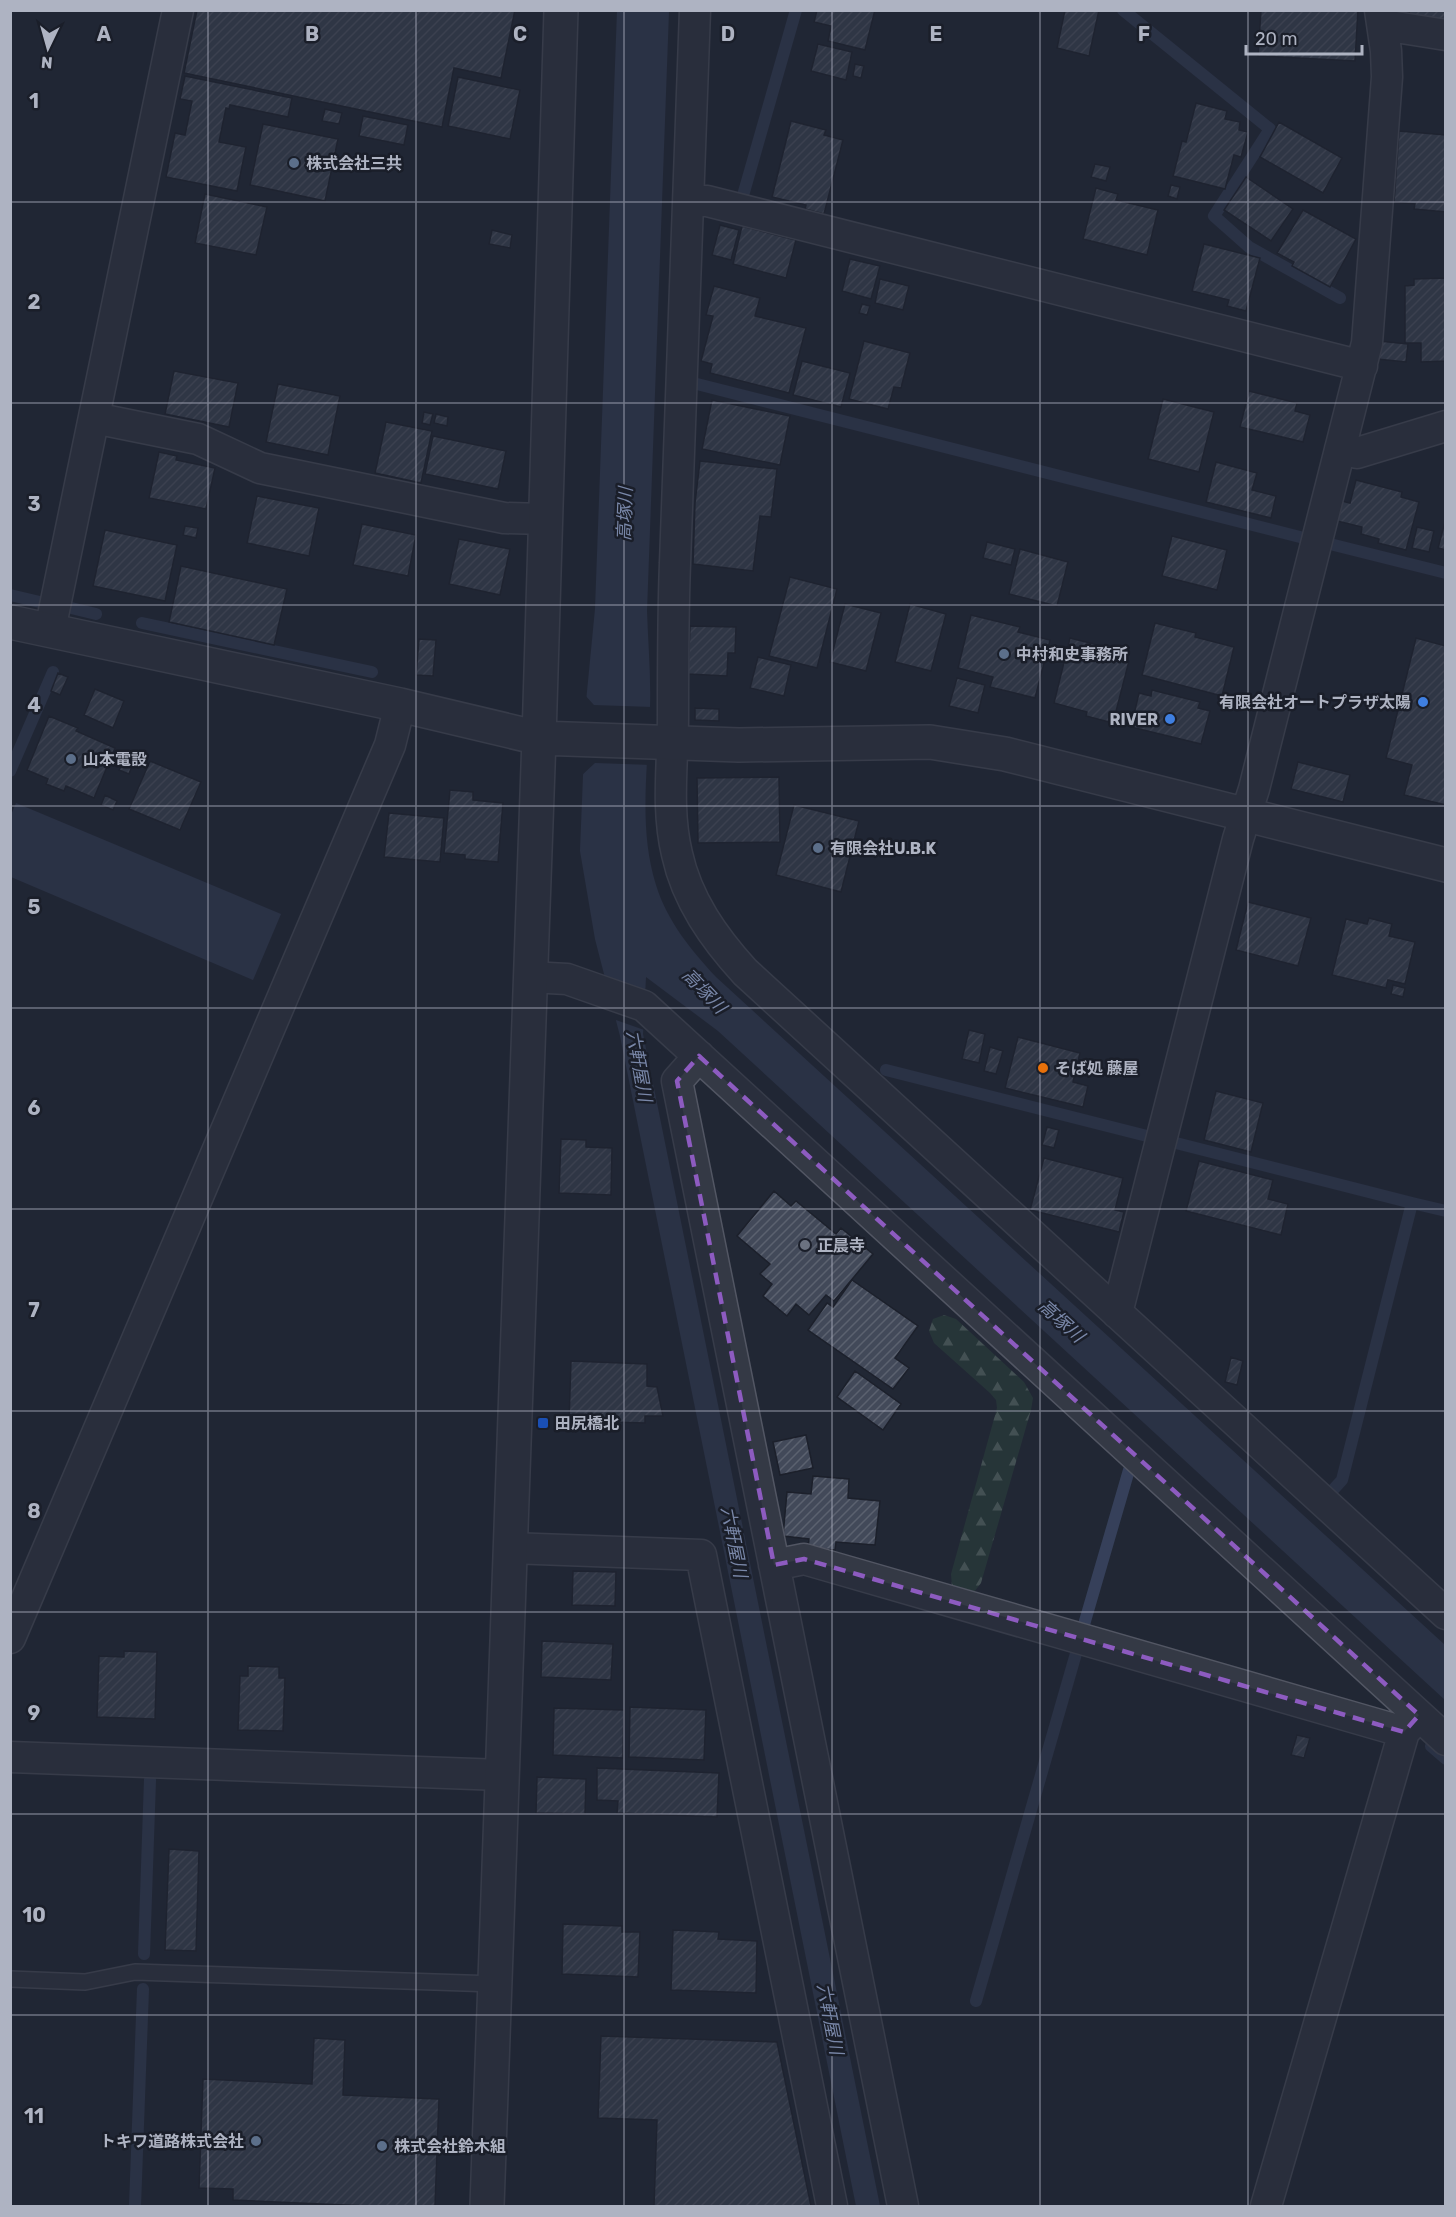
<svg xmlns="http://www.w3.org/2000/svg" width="1456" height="2217" font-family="Rubik,'Noto Sans JP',sans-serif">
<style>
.forest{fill:url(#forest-firs)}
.water{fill:#36405a}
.pier{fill:#212734}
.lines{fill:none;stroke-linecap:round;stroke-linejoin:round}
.stream{stroke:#36405a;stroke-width:12}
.building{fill:url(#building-hatch);stroke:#1c202b;stroke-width:1.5}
.service-casing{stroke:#525663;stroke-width:18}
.minor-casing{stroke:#525663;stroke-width:33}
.tertiary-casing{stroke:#525663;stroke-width:36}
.service{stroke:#343945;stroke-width:15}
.minor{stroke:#343945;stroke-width:30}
.tertiary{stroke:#343945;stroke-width:33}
.marked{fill:none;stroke:#8d5bc0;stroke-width:4.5;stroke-dasharray:12 8;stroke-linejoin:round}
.grid{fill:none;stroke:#aeb3c2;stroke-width:1.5;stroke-opacity:0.55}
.service-dot{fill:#5c6f8a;stroke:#1a1e29;stroke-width:2}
.shop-dot{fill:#3f7fe0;stroke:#1a1e29;stroke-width:2}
.food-dot{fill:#e8710a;stroke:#1a1e29;stroke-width:2}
.worship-dot{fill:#6b7280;stroke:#1a1e29;stroke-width:2}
.transit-dot{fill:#1a4fb4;stroke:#1a1e29;stroke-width:2}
.labels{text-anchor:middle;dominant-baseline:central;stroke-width:5;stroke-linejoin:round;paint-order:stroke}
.poi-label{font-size:16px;font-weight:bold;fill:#aeb3c2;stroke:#1a1e29;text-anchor:start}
.water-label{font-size:18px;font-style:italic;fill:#7987a8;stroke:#1a1e29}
.grid-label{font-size:20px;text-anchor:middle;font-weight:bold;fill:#aeb3c2;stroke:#1a1e29;stroke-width:5;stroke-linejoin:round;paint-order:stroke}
</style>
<defs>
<pattern id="forest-firs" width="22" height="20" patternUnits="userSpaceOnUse" patternTransform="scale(1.5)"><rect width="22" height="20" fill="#263538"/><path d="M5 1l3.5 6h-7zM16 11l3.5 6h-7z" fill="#435053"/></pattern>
<pattern id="building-hatch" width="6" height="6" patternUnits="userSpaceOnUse" patternTransform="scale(1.5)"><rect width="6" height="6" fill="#424959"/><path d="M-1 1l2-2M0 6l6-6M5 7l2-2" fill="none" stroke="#5b616f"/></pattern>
</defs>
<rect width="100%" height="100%" fill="#212734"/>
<path class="forest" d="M944,1315L956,1319L1024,1382L1033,1398L1031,1410L981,1583L974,1592L952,1587L951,1574L997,1408L996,1400L990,1393L934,1343L929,1331L933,1319Z"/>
<path class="water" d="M617,11H669L647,611C648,643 651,675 650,707C648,766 638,828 656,885C667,921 691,950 716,977L1445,1645V1700L718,1031L646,977L643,1034L880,2206H856L620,1036L595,939L580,851L586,702L595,609Z
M16,803L281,914L253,980L11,877V815Z"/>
<path class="pier" d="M584,694L594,705L653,707L651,765L595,763L580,777Z
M602,979L648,995L647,1031L613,1019Z"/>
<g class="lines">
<path class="stream" d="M1123,10L1270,129L1214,216L1249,247L1340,298
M744,192L796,10
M697,384L1300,537
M1334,545L1446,573
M10,595L44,603
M67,607L96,614
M142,623L372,672
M10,771L53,672
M886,1070L1147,1136
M1176,1143L1412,1203
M1332,1491L1342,1480L1412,1203L1446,1211
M1083,1628L1129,1470
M1431,1746L1446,1759
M144,1954L150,1780
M976,2001L1077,1650
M135,2206L143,1989"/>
</g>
<path class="building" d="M197,10H515L501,78L454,68L442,127L184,73Z
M817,10H875L865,50L828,41L831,26L814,22Z
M1065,10H1099L1089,56L1057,48Z
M1261,10H1358L1355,61L1258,56Z
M1410,10H1446V21L1409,15Z
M818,44L852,52L846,80L811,71Z
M855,64L864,66L861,78L853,76Z
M185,76L292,98L288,117L230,105L229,109L226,108L219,142L246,147L237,191L166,177L175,133L185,135L192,101L180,99Z
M458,77L520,90L510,139L448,126Z
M1196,103L1227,111L1225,119L1240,122L1239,130L1248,132L1241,157L1234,155L1225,189L1173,176L1182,141L1186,142Z
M325,109L342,113L339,124L322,121Z
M363,116L408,125L404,145L359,136Z
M791,121L826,130L824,135L843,140L824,214L805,209L806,205L772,197Z
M1279,122L1342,158L1323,193L1260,157Z
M263,124L338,139L325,201L250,185Z
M1399,131L1446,135V212L1414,209L1415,204L1394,202Z
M1095,164L1110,167L1106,181L1091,177Z
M1246,177L1293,209L1271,241L1224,210Z
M1171,185L1180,187L1177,199L1168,196Z
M1096,188L1118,194L1116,200L1158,210L1147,255L1083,239Z
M205,194L267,207L256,255L195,243Z
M1303,210L1356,239L1330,287L1292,266L1294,262L1277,253Z
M720,225L739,230L731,260L712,255Z
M742,226L796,240L786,278L733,264Z
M492,230L512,235L510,248L489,244Z
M1204,244L1260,258L1246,311L1227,306L1229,300L1192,291Z
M850,259L880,266L871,299L842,291Z
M1446,278V361L1421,362V343H1405V286L1414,285V279Z
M880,279L909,286L903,310L875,303Z
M714,286L760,298L755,316L806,328L789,393L710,373L712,364L701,361L713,316L706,315Z
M862,304L870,306L867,315L859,313Z
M864,341L910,353L901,388L894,387L888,409L849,399Z
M1379,341L1408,344L1406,362L1377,359Z
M802,361L850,373L841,407L793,395Z
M174,371L238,383L229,427L165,414Z
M278,384L340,396L328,455L266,442Z
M1249,391L1297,403L1295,411L1310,415L1303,442L1240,427Z
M1163,399L1214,412L1199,472L1148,459Z
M712,400L790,416L780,465L702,449Z
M424,412L433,414L430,425L422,423Z
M436,414L448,417L447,426L434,423Z
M386,422L432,431L421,483L375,473Z
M433,436L506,451L498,489L425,474Z
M159,452L177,456L176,460L215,468L206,509L149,498Z
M700,461L777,469L771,517L760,516L753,571L693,564L695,503Z
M1216,462L1257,473L1252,490L1276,496L1271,518L1206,502Z
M1356,480L1402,492L1401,497L1419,502L1406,550L1378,543L1379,539L1361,534L1362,527L1333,520L1338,500L1350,503Z
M257,496L319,508L309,556L247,543Z
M1446,518V550L1438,548Z
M362,524L416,535L408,576L353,565Z
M185,526L198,528L196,538L183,535Z
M1417,527L1434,531L1429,552L1412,548Z
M105,530L177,545L165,601L93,586Z
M1172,536L1227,550L1217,590L1162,576Z
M459,539L510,549L500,595L449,584Z
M987,542L1015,549L1011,565L983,558Z
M1020,549L1068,562L1057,606L1009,594Z
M181,566L287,589L274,645L169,622Z
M790,577L837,589L817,668L769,656Z
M845,604L881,613L866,671L830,662Z
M910,604L946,614L931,671L895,662Z
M971,615L1020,627L1018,632L1050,640L1035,698L990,687L993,677L958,668Z
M1155,623L1196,633L1195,637L1234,647L1222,696L1142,675Z
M690,626L736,627L735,653H728L727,676L688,674Z
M1070,638L1098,645L1096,653L1129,661L1113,723L1086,716L1087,712L1054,703Z
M1416,638L1446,646V805L1404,795L1412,765L1386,758Z
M419,639L436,640L433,676L416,675Z
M758,657L791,665L784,696L750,688Z
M58,673L68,677L60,695L51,691Z
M957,678L985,685L978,713L949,706Z
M95,689L124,701L113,728L84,715Z
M1152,690L1200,702L1198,708L1210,711L1201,744L1131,727L1139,693L1151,696Z
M695,708L719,709V721L695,720Z
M49,716L78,728L76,731L115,748L94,798L66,786L64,791L46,784L48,779L27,770Z
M124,760L133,763L129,774L119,770Z
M150,761L201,782L180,830L129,809Z
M1298,762L1350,775L1343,802L1291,789Z
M779,777L780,842L698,843L697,778Z
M450,790L473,792V800L503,803L498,862L465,859V855L444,853Z
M105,795L117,801L113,810L101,805Z
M794,805L859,821L841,892L776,875Z
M389,813L444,818L440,862L384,857Z
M1248,902L1311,918L1298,966L1236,950Z
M1369,918L1392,924L1389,936L1415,942L1405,984L1388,980L1386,988L1332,975L1346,919L1367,924Z
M1393,985L1405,988L1403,997L1391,994Z
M969,1030L985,1034L979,1063L962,1059Z
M1018,1037L1080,1053L1073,1082L1088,1086L1083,1107L1005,1088Z
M990,1047L1003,1051L996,1074L984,1071Z
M1216,1091L1263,1103L1251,1152L1204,1140Z
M1047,1127L1059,1130L1054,1148L1042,1145Z
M561,1139L586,1140V1147L612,1148L611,1195L559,1193Z
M1044,1158L1123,1178L1115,1210L1124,1212L1119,1232L1030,1210Z
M1199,1161L1273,1180L1268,1199L1288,1204L1281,1235L1186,1211Z
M774,1191L791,1206L796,1201L836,1234L841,1228L873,1254L834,1301L826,1295L809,1315L796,1304L787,1316L763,1296L772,1284L760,1274L770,1264L737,1236Z
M852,1280L918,1326L895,1358L909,1368L893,1389L808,1330L827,1303L833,1307Z
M1231,1357L1243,1361L1237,1385L1225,1382Z
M571,1361L647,1364V1386L657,1387L663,1416H645V1423L569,1421Z
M855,1371L901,1404L883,1430L837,1397Z
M806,1435L813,1468L780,1475L773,1442Z
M813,1476L849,1479L848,1498L880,1501L875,1545L836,1542L835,1550L808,1548L809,1539L783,1536L787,1492L811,1494Z
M573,1571L616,1572L615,1606L572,1605Z
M542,1641L613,1644L611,1680L541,1677Z
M124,1651L157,1652L155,1719L97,1717L99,1656L124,1657Z
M248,1666L279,1667V1678H285L283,1731L238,1730L240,1676H248Z
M630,1707L706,1710L704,1760L629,1757Z
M554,1708L624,1710L623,1758L553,1755Z
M1297,1735L1310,1738L1304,1758L1291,1755Z
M597,1768L719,1773L717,1817L617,1813L618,1801L597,1800Z
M537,1777L586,1779L585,1814L536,1813Z
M169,1849L199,1851L196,1951L165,1950Z
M563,1924L622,1926V1932H640L638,1977L562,1974Z
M673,1930L719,1932L718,1939L757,1941L756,1993L671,1990Z
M601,2036L777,2042L811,2206H654L657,2120L598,2118Z
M314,2038L345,2040L343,2095L439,2099L435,2206H367L233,2200V2189L199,2188L203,2079L312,2084Z"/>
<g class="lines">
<g class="service-casing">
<path id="service" d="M10,1979L85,1982L135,1972L495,1984"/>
</g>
<g class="minor-casing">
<path id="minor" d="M695,10C689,195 682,379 675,563C673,614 673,665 673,716C673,763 666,808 677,854C687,900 714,938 745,972L1446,1614
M1383,25L1446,35
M689,200L707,201L1362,366
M94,418L198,439L260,468L504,518L545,519
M1340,449L1357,453L1446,426
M50,630L178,10
M530,977L567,979L644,1006L1446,1740
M699,1056L677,1081L903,2206
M1117,1313L1238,839L1254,789L1367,343L1387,77L1386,51L1380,10
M510,1548L701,1555L832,2206
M774,1565L804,1559L1404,1732
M10,1638L390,745L400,705
M10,1757L502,1775
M1266,2206L1404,1732L1417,1718"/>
</g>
<g class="tertiary-casing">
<path id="tertiary" d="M10,622L400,705L539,738L739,745L930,742L1005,754L1446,865
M487,2206L539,738L561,10"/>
</g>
<use href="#service" class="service"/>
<use href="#minor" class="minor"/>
<use href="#tertiary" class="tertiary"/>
</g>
<path d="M0 0H1456V2217H0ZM699,1056L1419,1715L1404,1732L804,1559L774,1565L677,1081Z" fill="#212734" fill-opacity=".55" fill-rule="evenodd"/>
<path class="marked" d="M699,1056L1419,1715L1404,1732L804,1559L774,1565L677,1081Z"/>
<path class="grid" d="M208,10V2206M416,10V2206M624,10V2206M832,10V2206M1040,10V2206M1248,10V2206M10,202H1446M10,403H1446M10,605H1446M10,806H1446M10,1008H1446M10,1209H1446M10,1411H1446M10,1612H1446M10,1814H1446M10,2015H1446"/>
<g class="service-dot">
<circle cx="294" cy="163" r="6"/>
<circle cx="1004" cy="654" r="6"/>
<circle cx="71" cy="759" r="6"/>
<circle cx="818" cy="848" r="6"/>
<circle cx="256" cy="2141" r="6"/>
<circle cx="382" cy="2146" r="6"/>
</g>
<g class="shop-dot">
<circle cx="1423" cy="702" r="6"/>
<circle cx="1170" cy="719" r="6"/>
</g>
<circle class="food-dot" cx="1043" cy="1068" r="6"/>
<circle class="worship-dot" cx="805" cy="1245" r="6"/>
<rect class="transit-dot" x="537" y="1417" width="12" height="12" rx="3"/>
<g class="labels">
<g class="poi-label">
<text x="306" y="163">株式会社三共</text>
<text x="1016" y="654">中村和史事務所</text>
<text x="1411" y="702" text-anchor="end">有限会社オートプラザ太陽</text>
<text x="1158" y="719" text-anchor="end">RIVER</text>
<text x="83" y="759">山本電設</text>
<text x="830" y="848">有限会社U.B.K</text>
<text x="1055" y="1068">そば処 藤屋</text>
<text x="817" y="1245">正晨寺</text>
<text x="555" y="1423">田尻橋北</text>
<text x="244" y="2141" text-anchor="end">トキワ道路株式会社</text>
<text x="394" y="2146">株式会社鈴木組</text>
</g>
<g class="water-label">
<text transform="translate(625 514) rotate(-88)">高塚川</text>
<text transform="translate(704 991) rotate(46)">高塚川</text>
<text transform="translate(639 1066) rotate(80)">六軒屋川</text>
<text transform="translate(1061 1321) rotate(42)">高塚川</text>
<text transform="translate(734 1542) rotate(79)">六軒屋川</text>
<text transform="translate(830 2019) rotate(79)">六軒屋川</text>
</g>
</g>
<g class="grid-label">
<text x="104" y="41">A</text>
<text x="312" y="41">B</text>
<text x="520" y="41">C</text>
<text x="728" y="41">D</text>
<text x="936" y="41">E</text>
<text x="1144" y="41">F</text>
<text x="34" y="108">1</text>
<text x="34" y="309">2</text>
<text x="34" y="511">3</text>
<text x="34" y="712">4</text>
<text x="34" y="914">5</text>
<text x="34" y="1115">6</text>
<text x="34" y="1317">7</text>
<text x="34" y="1518">8</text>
<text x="34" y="1720">9</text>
<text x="34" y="1922">10</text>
<text x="34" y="2123">11</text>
</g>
<rect width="1456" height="2217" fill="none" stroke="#aeb3c2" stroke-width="24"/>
<g transform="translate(48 48) rotate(185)" stroke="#1a1e29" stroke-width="4.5" paint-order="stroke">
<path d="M0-4.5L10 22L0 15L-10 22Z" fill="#aeb3c2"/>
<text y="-9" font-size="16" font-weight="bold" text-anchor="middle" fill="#aeb3c2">N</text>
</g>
<path d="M1246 45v9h116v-9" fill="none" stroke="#aeb3c2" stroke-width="3"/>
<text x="1255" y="45" font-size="18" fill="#aeb3c2" stroke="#1a1e29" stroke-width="4.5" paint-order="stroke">20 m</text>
</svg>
